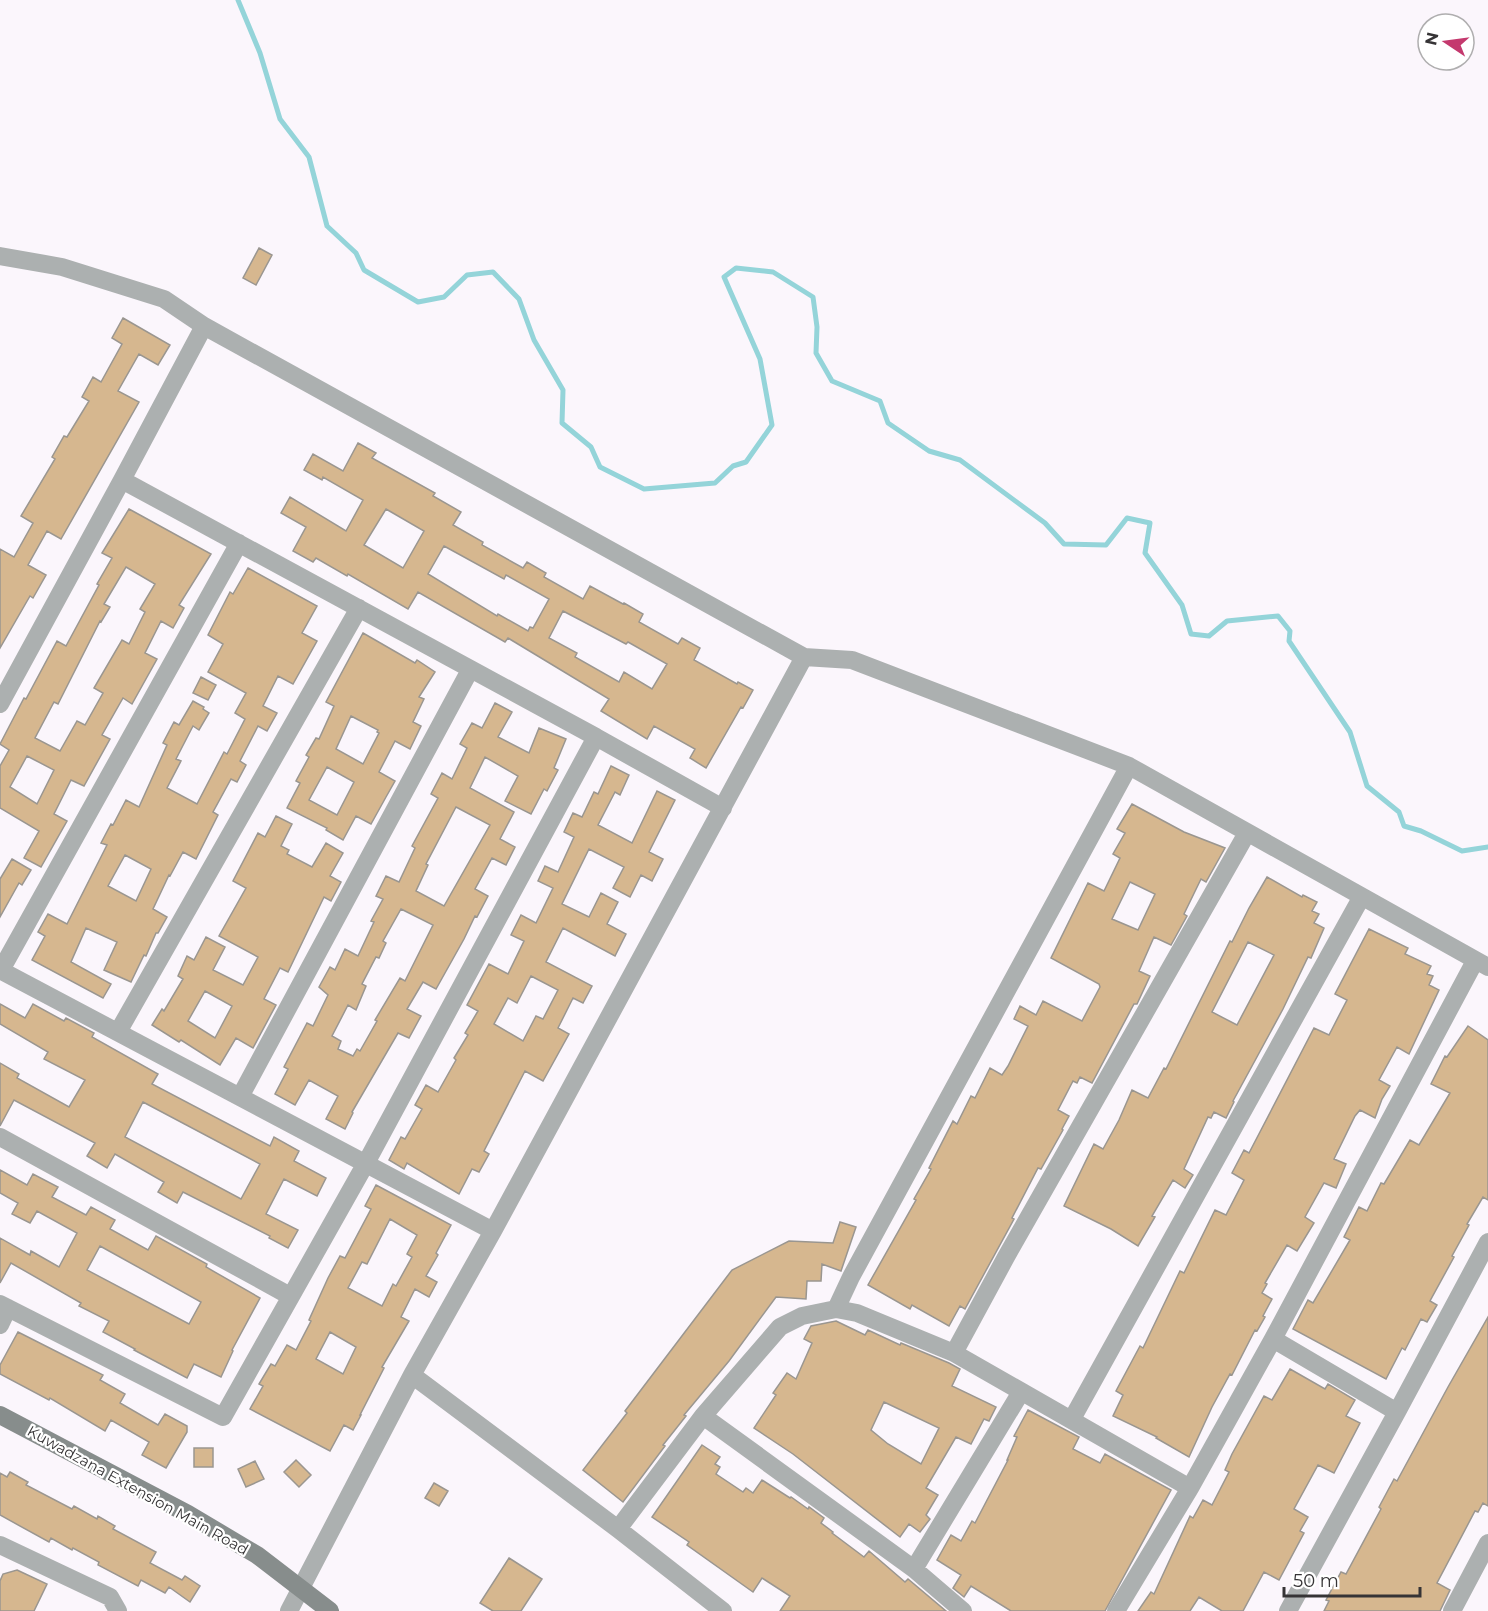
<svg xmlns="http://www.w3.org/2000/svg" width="1488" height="1611" font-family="Montserrat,sans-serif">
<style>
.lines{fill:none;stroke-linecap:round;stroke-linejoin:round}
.stream{stroke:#94d4d9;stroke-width:5}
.building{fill:#d6b78f;stroke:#9a9690;stroke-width:1.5;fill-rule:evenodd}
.street{stroke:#acb0b0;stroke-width:18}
.secondary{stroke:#878d8c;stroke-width:18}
.labels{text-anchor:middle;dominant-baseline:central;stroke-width:4.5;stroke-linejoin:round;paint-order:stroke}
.street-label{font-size:15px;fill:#363436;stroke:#fff}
</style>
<rect width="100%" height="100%" fill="#fbf6fc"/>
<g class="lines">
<path class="stream" d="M238,0L260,53L280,119L309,157L327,226L356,253L364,270L418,302L444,297L467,275L493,272L519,299L534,340L563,390L562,423L591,447L600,467L644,489L715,483L733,466L746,462L772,425L760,359L724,277L736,268L773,272L813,297L817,327L816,353L832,381L880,401L888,423L929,451L960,460L1045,523L1064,544L1106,545L1127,518L1150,523L1145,553L1182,605L1191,634L1209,636L1227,621L1278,616L1290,631L1289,641L1350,732L1367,786L1399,812L1404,826L1421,831L1462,851L1488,847"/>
</g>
<path class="building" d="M259,248L272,255L256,285L243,278Z
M123,318L170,345L158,365L139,354L118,391L139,402L61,539L47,531L28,565L46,575L33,598L30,596L0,648V549L14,557L33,523L21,516L55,459L52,457L64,436L67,437L89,401L82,397L93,377L101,382L122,344L112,338Z
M358,443L376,453L372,458L435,493L433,496L461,512L453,525L483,542L482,545L523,568L527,562L546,573L544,577L583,599L590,586L623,604L624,603L643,614L639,622L678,644L682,638L700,648L694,660L737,684L738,682L753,690L743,708L741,707L706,768L690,758L695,749L654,726L647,739L601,711L609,699L508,638L505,642L418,592L408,609L348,574L347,576L316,558L313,562L293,551L306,527L281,513L290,497L346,531L363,500L323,477L322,480L304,470L313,454L343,471ZM386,509L424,531L403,568L364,545ZM444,546L504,579L506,575L549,599L533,628L530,627L528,631L498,614L497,616L428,574ZM563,611L626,644L628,642L667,664L652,689L624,672L619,682L575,657L577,653L549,638Z
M129,509L211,554L179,605L184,608L173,628L161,621L145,653L157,659L132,704L123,698L102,735L110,739L84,786L71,780L54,814L67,821L41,867L24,858L39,831L0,808V766L9,750L0,744L24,698L26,699L57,641L66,646L99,585L97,584L112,558L102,553ZM126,567L155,584L140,609L145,612L129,644L122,640L94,688L103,693L85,725L77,721L60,751L35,738L54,702L58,704L100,621L101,622L110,607L104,604ZM27,756L54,770L37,804L10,787Z
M248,568L317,606L302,633L317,641L293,684L278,676L263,706L277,713L267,731L258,726L240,761L246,765L237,782L231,779L213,812L218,815L196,859L183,852L170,876L169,875L153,909L167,917L158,933H156L146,956L144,955L131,982L104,970L117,942L86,928L71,962L111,984L103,998L32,960L45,936L38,932L48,914L67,924L107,845L101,843L111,824L113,825L126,800L139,807L167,745L163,743L174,722L179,725L193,701L204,707L203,709L209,713L199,730L193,726L176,759L181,761L167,788L197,804L224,752L227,754L245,719L235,713L246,693L208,672L223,644L208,635L230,592L233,594ZM125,855L151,869L136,901L108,886Z
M363,633L415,663L417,660L435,672L419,697L424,699L413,722L421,726L410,749L395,741L379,772L395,781L386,797L371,824L356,816L343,840L326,830L327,828L287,808L300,783L296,781L309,757L306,755L316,738L319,739L334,706L326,702ZM351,716L378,730L377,732L379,733L363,764L336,749ZM327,767L354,782L337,815L309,800Z
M201,677L216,685L208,700L193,693Z
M495,703L512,712L498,737L529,753L539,728L566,739L554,768L558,770L547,791L544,789L531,814L505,801L518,776L485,757L470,788L514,812L500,839L515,847L506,865L492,858L475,889L488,896L477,917L475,916L464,939L436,989L423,982L407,1009L421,1016L409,1038L398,1033L352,1112L353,1113L345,1129L326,1119L338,1096L309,1080L295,1105L275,1094L288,1069L284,1067L307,1023L313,1026L328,995L319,987L330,967L335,970L345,949L358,956L374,922L371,921L383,899L376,896L386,876L399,882L415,848L412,846L438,798L431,794L442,773L452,779L467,748L460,744L472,723L482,728ZM456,807L490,825L444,906L416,891L428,865L426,864ZM401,909L433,925L405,981L400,978L375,1020L377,1021L360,1051L357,1049L353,1056L338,1049L341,1041L332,1036L348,1005L356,1010L366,986L362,984L376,957L379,958L386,943L383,941Z
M611,766L629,775L620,795L615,792L598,825L632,843L657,791L675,800L649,852L663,859L652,881L641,875L630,897L613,888L624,867L589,849L562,904L589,917L601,893L618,902L607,924L626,934L615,956L563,928L546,962L592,986L583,1003L573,998L558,1028L569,1034L543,1081L525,1071L484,1151L489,1154L479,1172L472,1169L459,1194L407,1163L404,1169L389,1160L401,1137L405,1139L422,1109L415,1105L426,1085L438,1092L456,1060L454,1058L468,1035L465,1033L478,1011L467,1005L489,964L508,974L524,941L511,935L521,915L536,923L553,888L538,881L545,866L558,872L574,837L564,832L573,813L582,817L594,792L598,794ZM531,976L558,990L543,1019L536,1016L523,1041L494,1024L508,998L517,1003Z
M1132,804L1184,832L1225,848L1206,882L1201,879L1184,914L1187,916L1171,945L1154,937L1139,971L1150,976L1137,1004H1134L1092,1083L1080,1077L1077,1083L1073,1081L1058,1110L1069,1116L1062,1129L1063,1130L1041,1169L1038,1168L1012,1218L1014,1219L965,1309L960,1306L949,1326L912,1305L910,1309L868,1285L916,1200L914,1199L931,1169L929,1168L953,1121L957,1124L971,1096L975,1098L990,1068L1002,1075L1008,1066L1028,1026L1014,1019L1020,1006L1036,1015L1043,1001L1082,1021L1100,987L1099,984L1051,958L1088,883L1104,891L1120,858L1113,854L1125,833L1117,829ZM1130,882L1155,894L1138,930L1112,919Z
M276,816L292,824L281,846L289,850L287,854L312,867L326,843L343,853L330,876L341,882L331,901L324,897L288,972L280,968L264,999L276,1005L253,1048L236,1038L220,1065L181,1040L179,1042L152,1025L162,1009L164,1011L183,979L178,976L187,956L194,960L206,937L225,947L213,970L243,985L258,957L219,936L246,888L233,881L258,833L265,837ZM205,991L232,1006L215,1038L188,1021Z
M12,859L31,870L22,885L19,883L0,917V879Z
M1267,877L1302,897L1303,895L1317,902L1312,911L1319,914L1314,923L1324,928L1311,958L1308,957L1283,1009L1233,1101L1234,1102L1226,1118L1214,1112L1211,1118L1208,1117L1184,1169L1193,1175L1185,1188L1173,1180L1152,1216L1155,1217L1138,1246L1111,1229L1064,1206L1094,1144L1103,1149L1119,1120L1132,1090L1148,1098L1164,1068L1166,1069L1230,941L1232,942L1249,908ZM1248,942L1274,955L1237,1025L1212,1012Z
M1369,929L1408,948L1405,954L1431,966L1427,974L1433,976L1429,985L1439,990L1409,1054L1397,1047L1379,1080L1390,1086L1382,1099L1375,1118L1360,1110L1355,1116L1334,1159L1346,1164L1336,1188L1324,1183L1305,1217L1314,1223L1297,1251L1287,1245L1265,1283L1267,1284L1262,1293L1272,1299L1263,1316L1265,1317L1257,1331L1255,1330L1232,1375L1230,1374L1212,1407L1189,1457L1156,1438L1157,1437L1113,1416L1123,1395L1116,1391L1140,1346L1143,1348L1180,1271L1184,1273L1215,1210L1226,1215L1244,1180L1232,1173L1244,1150L1249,1153L1314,1028L1329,1035L1347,1000L1335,994Z
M0,1004L25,1018L33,1004L64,1021L66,1018L94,1033L92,1037L158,1074L152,1084L270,1146L274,1137L299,1151L294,1161L326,1178L317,1196L284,1179L266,1214L298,1230L288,1248L269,1238L270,1236L183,1192L177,1203L158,1192L164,1182L115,1154L107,1168L87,1156L95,1143L14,1100L0,1126V1063L19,1074L17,1078L69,1107L85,1080L44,1059L48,1052L0,1024ZM143,1102L260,1164L241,1199L125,1137Z
M1468,1026L1488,1040V1200L1483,1197L1467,1224L1469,1225L1452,1256L1454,1257L1430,1301L1437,1305L1427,1322L1421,1319L1405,1350L1402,1348L1386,1379L1293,1329L1308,1300L1313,1303L1350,1240L1344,1237L1359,1207L1367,1211L1381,1183L1384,1184L1410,1140L1419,1145L1450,1093L1431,1084L1445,1056L1447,1057Z
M0,1170L27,1185L33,1174L58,1187L52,1197L86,1215L91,1207L115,1220L110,1229L148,1250L156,1236L207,1264L206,1267L260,1298L232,1350L233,1351L221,1377L194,1364L187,1378L134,1350L135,1349L103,1332L109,1321L79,1306L81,1303L11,1263L0,1283V1238L30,1255L31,1251L59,1267L77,1233L37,1211L30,1223L12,1214L18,1203L0,1193ZM100,1246L201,1302L189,1324L87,1270Z
M376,1185L451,1225L436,1253L438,1255L426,1276L437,1282L429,1297L415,1289L401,1317L409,1321L382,1367L384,1368L360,1415H361L353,1430L344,1425L330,1451L250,1409L263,1386L259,1384L271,1364L275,1366L287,1345L296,1350L311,1321L309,1320L328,1278L340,1256L345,1258L371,1209L365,1206ZM390,1219L417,1235L407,1254L412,1257L396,1286L393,1284L382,1306L348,1288L362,1262L367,1264ZM330,1332L356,1347L343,1374L316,1359Z
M840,1222L856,1227L841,1271L822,1264L821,1281H807L806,1299L776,1297L729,1361L684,1415L686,1416L663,1445L665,1446L623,1502L583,1470L627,1413L625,1411L732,1270L789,1241L833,1243Z
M1488,1317V1506L1483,1503L1478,1512L1475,1511L1437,1583L1450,1590L1440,1611H1324L1329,1601L1326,1600L1341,1572L1346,1574L1381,1509L1379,1507L1394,1479L1397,1481L1448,1387Z
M836,1321L865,1335L868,1330L900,1345L901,1343L949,1363L960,1369L952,1386L996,1407L989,1421L984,1419L971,1444L956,1437L926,1488L938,1495L926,1515L930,1519L920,1532L909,1524L900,1537L793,1454L754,1428L776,1395L773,1393L787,1373L796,1379L812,1343L804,1339L811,1326ZM884,1402L939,1428L921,1464L888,1444L871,1430Z
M18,1332L103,1375L100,1380L125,1394L120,1403L158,1425L165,1414L187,1426V1432L166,1468L142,1455L149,1442L111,1420L105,1431L50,1398L49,1400L0,1374V1365Z
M1290,1369L1325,1389L1328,1384L1355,1400L1346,1416L1360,1423L1334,1473L1318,1465L1294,1509L1308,1517L1300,1531L1304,1533L1279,1580L1264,1572L1243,1611H1222L1199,1597L1190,1611H1138L1151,1592L1154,1594L1190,1516L1193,1518L1203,1500L1212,1505L1229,1472L1225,1470L1232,1454L1264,1396L1272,1400Z
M1028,1410L1079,1437L1073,1449L1100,1463L1105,1454L1171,1490L1105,1611H1011L971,1586L964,1597L953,1588L961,1575L937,1560L951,1535L961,1541L972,1521L975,1523L1008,1460H1007L1017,1437L1014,1436Z
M702,1445L720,1457L715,1464L720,1467L716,1474L743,1492L746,1488L753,1493L762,1480L790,1498L791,1497L808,1509L809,1507L824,1518L821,1523L833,1532L832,1533L864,1557L869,1551L905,1582L908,1579L946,1611H780L790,1596L762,1578L753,1592L687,1545L689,1542L652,1517Z
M194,1448H213V1467H194Z
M296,1460L311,1475L299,1487L284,1472Z
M255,1461L264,1479L246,1487L238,1469Z
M10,1472L28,1482L26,1485L72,1509L74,1506L97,1519L98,1516L115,1526L113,1529L156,1552L150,1563L182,1580L185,1576L200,1586L190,1602L169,1587L165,1593L141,1580L138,1586L98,1565L99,1562L73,1548L72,1550L51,1538L49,1542L0,1515V1473L7,1477Z
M434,1483L448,1491L439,1506L425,1498Z
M509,1558L542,1579L521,1611H493L480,1603Z
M17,1570L47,1584L34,1611H0V1581L3,1574Z"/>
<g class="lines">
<path class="street" d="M0,256L62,267L164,299L204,326
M804,657L852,660L1129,766L1488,967
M0,704L122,480L204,326L804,657L493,1231L412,1375L289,1611
M596,737L723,808
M0,970L493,1231
M1,970L239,543
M118,1032L359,608
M240,1097L470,670
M0,1137L290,1296
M0,1304L223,1417L366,1163L596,737L122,480
M836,1309L851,1277L1129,766
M0,1325L8,1308
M1273,1339L1397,1412
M954,1353L1006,1257L1247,833
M412,1375L618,1529L723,1611
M703,1416L914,1569L963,1611
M1072,1419L1361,898
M1190,1488L1273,1339L1475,961
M618,1529L703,1416L780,1327L802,1316L836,1309L857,1313L954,1353L1190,1488L1116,1611
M0,1545L110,1597L118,1611
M914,1569L1021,1392
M1288,1611L1397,1412L1488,1242
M1452,1611L1488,1543"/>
<path class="secondary" d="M0,1415L188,1514L257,1555L330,1611"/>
</g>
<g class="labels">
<g class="street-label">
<text transform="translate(138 1490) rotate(29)">Kuwadzana Extension Main Road</text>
</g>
</g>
<g transform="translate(1446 42) rotate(283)"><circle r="28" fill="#ffffff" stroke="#afaeaf" stroke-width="1.5"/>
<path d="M0-4.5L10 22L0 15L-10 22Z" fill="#c4396e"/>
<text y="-9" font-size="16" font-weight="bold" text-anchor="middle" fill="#363436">N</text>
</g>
<path d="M1284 1587v9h136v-9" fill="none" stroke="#363436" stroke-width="3"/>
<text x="1293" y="1587" font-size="18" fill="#363436" stroke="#ffffff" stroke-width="4.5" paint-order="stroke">50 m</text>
</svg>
